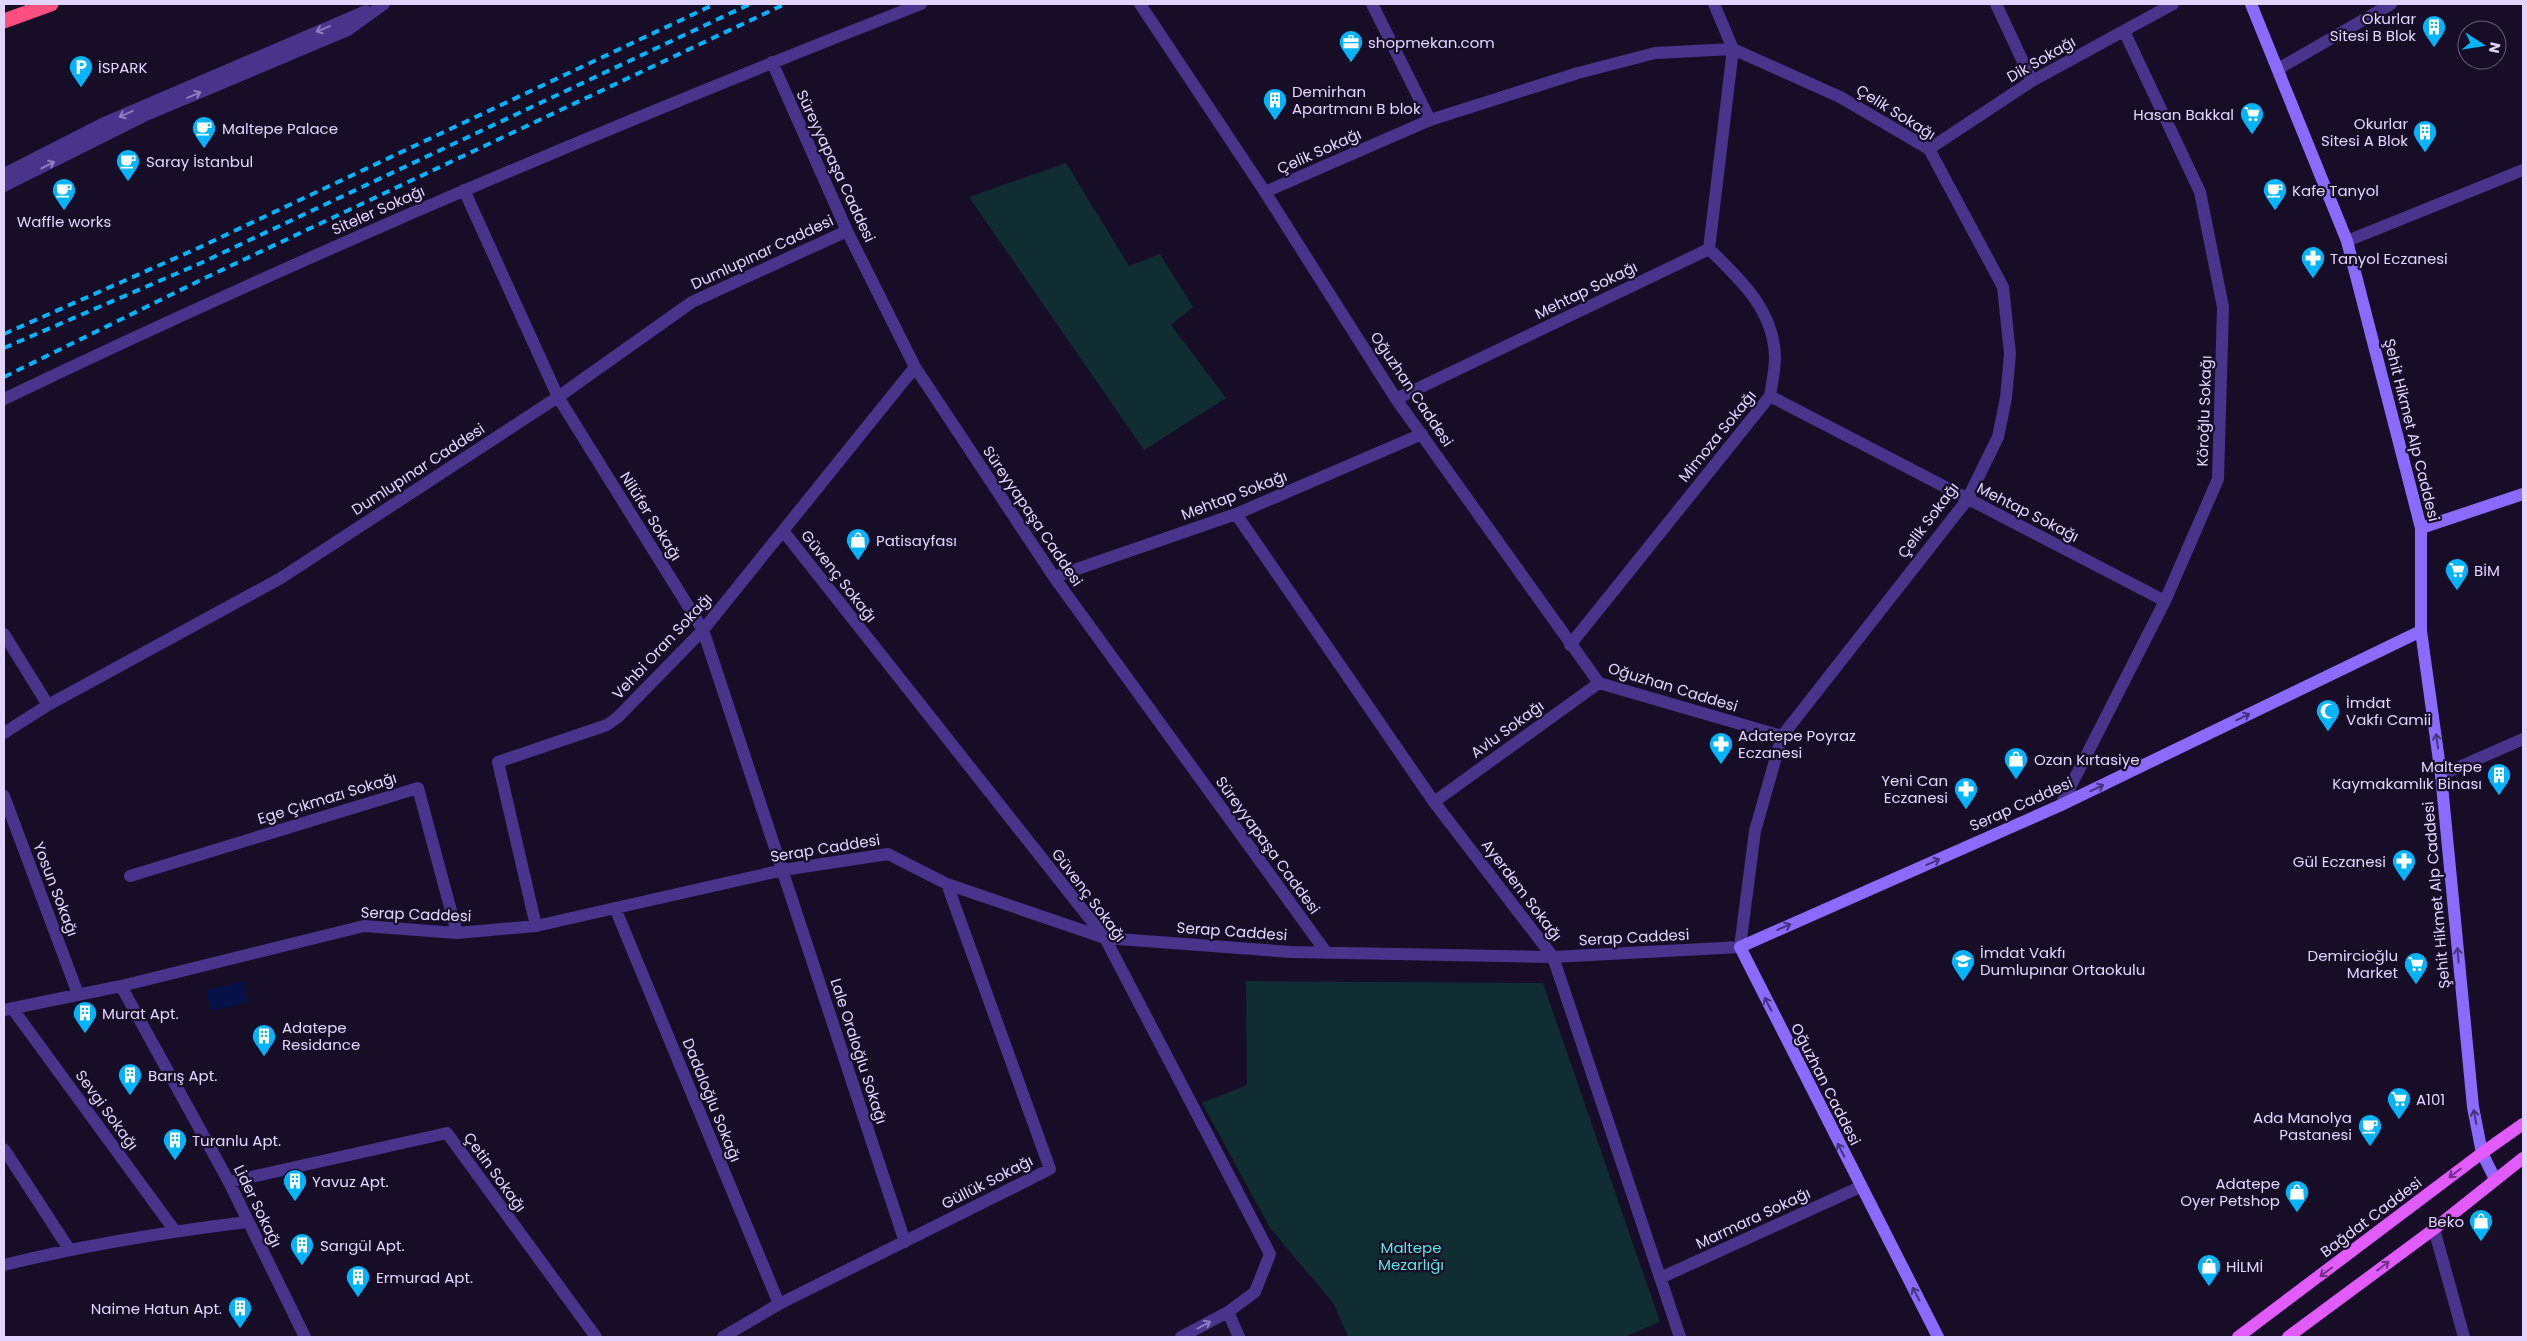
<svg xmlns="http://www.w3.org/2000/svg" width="2527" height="1341" font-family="Poppins,sans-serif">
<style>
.green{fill:#102d32}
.water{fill:#061148}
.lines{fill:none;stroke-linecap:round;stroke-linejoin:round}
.street{stroke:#48348a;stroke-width:12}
.secondary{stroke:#8b6bff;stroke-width:12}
.primary{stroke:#e15bff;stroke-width:12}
.highway{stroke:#ff4f81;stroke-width:15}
.rail{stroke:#00b4ff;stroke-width:4;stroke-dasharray:8 6;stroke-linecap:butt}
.oneway{stroke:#8d7cbf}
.oneway2{stroke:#45337d}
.oneway3{stroke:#723088}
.labels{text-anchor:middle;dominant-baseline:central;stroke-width:4.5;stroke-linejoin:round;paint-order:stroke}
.poi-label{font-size:15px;fill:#e1d4ff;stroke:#170d27;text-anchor:start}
.street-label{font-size:15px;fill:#e1d4ff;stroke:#170d27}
.park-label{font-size:15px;fill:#55eae1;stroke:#170d27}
</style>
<rect width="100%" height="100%" fill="#170d27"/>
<path class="green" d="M1066,163L1129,266L1160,254L1193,307L1171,325L1226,398L1144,450L969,197Z
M1246,981L1543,983L1660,1322L1624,1337H1348L1334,1304L1270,1228L1202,1103L1247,1085Z"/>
<path class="water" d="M243,981L248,1002L211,1011L206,990Z"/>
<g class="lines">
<path class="street" d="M1140,4L1265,192L1396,399L1599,683L1782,736
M1372,4L1430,120
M1996,4L2032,81
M772,62L847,231L915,367L1054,577L1326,952
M2278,69L2391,4
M1929,149L2032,81L2173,4
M4,174L102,124L366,11
M4,186L146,115L348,30L384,4
M464,190L558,397L703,630L905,1242
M2347,241L2523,170
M1770,396L2165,601
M4,399C304,255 611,125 921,4
M1396,399L1709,249
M1236,514L1434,802L1553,957L1680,1337
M784,532L1105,938L1270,1254L1255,1292L1228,1312L1181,1337
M1054,577L1236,514L1422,434
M4,634L48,705
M1570,645L1770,396C1772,383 1775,370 1775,357C1774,310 1740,279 1709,249L1733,49L1714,4
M4,733L48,705L281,578L558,397L692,302L847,231
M2441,775L2523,739
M4,796L78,994
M1434,802L1599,683
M2061,805L2165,601L2218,479L2223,307L2200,192L2124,31
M130,876L418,788L457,933
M615,908L779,1304
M536,926L498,762L607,725L618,717L703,630L915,367
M121,986L229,1182L305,1337
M12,1008L175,1231
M4,1010L121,986L364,926L457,933L536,926L783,870L888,854L947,884L1105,938L1291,952L1553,957L1740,947L1755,831L1782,736L1967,500L1998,437L2006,398L2010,354L2003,287L1929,149L1840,97L1733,49L1655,53L1578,73L1430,120L1265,192
M4,1149L69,1249
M229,1182L447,1133L596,1337
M2434,1229L2464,1337
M4,1265C84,1245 165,1232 247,1222
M1660,1278L1860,1187
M1228,1312L1239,1337
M723,1337L779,1304L1050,1169L947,884"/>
<path class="secondary" d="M2251,4L2347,241L2421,528V631L2441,775L2473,1107L2482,1153L2495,1179
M2421,528L2523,494
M1938,1337L1740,947L2061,805L2421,631"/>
<path class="primary" d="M2238,1337L2482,1153L2523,1124
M2288,1337L2434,1229L2523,1158"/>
<path class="highway" d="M4,21L51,4"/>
<path class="rail" d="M4,334L196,249L715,4
M4,348L201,263L750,4
M4,377L207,277L785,4"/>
</g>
<defs><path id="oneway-shaft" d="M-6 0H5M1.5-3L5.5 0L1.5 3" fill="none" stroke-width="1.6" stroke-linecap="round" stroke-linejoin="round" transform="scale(1.25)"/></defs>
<g class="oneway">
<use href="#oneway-shaft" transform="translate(323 29) rotate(158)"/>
<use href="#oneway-shaft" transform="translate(194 95) rotate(-23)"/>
<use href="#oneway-shaft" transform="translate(126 114) rotate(156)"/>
<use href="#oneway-shaft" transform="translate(48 165) rotate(-26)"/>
<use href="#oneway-shaft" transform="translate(1204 1325) rotate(-28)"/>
</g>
<g class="oneway2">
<use href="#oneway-shaft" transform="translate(2243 717) rotate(-26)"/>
<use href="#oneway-shaft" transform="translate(2437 741) rotate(-98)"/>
<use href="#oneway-shaft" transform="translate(2097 788) rotate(-26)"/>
<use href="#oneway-shaft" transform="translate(1933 862) rotate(-24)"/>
<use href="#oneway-shaft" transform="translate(1784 927) rotate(-24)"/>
<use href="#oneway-shaft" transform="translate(2458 955) rotate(-95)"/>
<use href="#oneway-shaft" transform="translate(1768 1004) rotate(-117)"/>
<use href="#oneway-shaft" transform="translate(2475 1117) rotate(-101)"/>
<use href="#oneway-shaft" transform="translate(1841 1150) rotate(-117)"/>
<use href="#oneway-shaft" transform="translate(1916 1294) rotate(-118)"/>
</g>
<g class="oneway3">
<use href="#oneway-shaft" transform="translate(2455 1173) rotate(143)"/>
<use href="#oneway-shaft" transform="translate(2383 1266) rotate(-37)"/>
<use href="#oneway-shaft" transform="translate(2326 1272) rotate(143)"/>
</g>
<defs>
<g id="building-pin" transform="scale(1.25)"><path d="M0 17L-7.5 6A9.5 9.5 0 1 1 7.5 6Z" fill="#00b4ff" stroke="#170d27"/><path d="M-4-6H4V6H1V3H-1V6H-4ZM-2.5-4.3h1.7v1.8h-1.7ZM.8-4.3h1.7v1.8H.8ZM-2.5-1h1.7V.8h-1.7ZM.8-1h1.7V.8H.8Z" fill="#fff"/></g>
<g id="office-pin" transform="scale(1.25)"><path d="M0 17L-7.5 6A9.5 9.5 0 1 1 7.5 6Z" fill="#00b4ff" stroke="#170d27"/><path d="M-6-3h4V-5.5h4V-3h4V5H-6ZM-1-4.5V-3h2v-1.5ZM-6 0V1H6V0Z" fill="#fff"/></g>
<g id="parking-pin" transform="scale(1.25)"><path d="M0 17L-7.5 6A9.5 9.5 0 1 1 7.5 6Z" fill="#00b4ff" stroke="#170d27"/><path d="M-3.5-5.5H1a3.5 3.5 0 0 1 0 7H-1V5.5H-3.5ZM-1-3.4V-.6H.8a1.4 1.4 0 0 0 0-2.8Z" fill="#fff"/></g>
<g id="supermarket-pin" transform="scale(1.25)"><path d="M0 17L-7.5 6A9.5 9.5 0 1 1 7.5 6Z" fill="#00b4ff" stroke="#170d27"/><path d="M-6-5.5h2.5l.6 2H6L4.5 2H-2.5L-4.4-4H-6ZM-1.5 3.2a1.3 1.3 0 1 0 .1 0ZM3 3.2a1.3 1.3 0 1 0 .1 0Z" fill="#fff"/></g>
<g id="cafe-pin" transform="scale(1.25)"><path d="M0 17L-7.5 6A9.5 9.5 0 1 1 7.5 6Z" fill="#00b4ff" stroke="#170d27"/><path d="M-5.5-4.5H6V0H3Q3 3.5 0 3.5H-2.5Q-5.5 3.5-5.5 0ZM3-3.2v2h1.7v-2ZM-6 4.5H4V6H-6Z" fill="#fff"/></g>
<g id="pharmacy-pin" transform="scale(1.25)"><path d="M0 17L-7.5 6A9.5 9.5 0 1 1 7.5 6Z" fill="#00b4ff" stroke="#170d27"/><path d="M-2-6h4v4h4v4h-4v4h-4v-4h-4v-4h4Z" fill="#fff"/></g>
<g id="shop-pin" transform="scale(1.25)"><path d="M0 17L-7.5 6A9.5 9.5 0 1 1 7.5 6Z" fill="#00b4ff" stroke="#170d27"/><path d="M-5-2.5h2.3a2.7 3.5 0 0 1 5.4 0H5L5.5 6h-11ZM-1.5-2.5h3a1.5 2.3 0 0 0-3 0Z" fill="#fff"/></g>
<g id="mosque-pin" transform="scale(1.25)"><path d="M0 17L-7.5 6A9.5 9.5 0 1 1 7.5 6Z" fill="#00b4ff" stroke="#170d27"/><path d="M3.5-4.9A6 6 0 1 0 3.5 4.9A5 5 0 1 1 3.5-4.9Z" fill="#fff"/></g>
<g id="school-pin" transform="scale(1.25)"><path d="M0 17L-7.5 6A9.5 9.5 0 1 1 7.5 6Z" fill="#00b4ff" stroke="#170d27"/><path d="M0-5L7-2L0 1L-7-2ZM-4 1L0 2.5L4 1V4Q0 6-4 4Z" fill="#fff"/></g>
</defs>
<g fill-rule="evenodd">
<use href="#building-pin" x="2434" y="27"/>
<use href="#office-pin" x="1351" y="42"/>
<use href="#parking-pin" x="81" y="67"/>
<use href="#building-pin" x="1275" y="100"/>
<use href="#supermarket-pin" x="2252" y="114"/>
<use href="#cafe-pin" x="204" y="128"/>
<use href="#building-pin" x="2425" y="132"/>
<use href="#cafe-pin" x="128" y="161"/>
<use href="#cafe-pin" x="64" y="190"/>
<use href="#cafe-pin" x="2275" y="190"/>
<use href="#pharmacy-pin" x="2313" y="258"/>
<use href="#shop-pin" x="858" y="540"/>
<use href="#supermarket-pin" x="2457" y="570"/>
<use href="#mosque-pin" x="2328" y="711"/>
<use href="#pharmacy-pin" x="1721" y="744"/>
<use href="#shop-pin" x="2016" y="759"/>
<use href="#building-pin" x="2499" y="775"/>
<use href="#pharmacy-pin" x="1966" y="789"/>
<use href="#pharmacy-pin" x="2404" y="861"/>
<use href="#school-pin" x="1963" y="961"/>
<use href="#supermarket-pin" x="2416" y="964"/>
<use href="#building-pin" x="85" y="1013"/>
<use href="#building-pin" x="264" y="1036"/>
<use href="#building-pin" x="130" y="1075"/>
<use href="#supermarket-pin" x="2399" y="1099"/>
<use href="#cafe-pin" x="2370" y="1126"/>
<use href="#building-pin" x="175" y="1140"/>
<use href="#building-pin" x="295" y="1181"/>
<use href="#shop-pin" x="2297" y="1192"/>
<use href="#shop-pin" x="2481" y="1221"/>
<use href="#building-pin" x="302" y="1245"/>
<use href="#shop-pin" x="2209" y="1266"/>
<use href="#building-pin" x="358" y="1277"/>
<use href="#building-pin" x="240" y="1308"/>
</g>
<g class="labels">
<g class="poi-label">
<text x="2416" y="18" text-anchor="end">Okurlar<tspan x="2416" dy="17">Sitesi B Blok</tspan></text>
<text x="1368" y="42">shopmekan.com</text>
<text x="98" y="67">İSPARK</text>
<text x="1292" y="91">Demirhan<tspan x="1292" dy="17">Apartmanı B blok</tspan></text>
<text x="2234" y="114" text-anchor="end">Hasan Bakkal</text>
<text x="2408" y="123" text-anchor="end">Okurlar<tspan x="2408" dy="17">Sitesi A Blok</tspan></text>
<text x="222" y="128">Maltepe Palace</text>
<text x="146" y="161">Saray İstanbul</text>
<text x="2292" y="190">Kafe Tanyol</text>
<text x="64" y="221" text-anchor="middle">Waffle works</text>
<text x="2330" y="258">Tanyol Eczanesi</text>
<text x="876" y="540">Patisayfası</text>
<text x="2474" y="570">BİM</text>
<text x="2346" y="702">İmdat<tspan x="2346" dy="17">Vakfı Camii</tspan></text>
<text x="1738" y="735">Adatepe Poyraz<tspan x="1738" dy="17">Eczanesi</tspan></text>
<text x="2034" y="759">Ozan Kırtasiye</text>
<text x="2482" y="766" text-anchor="end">Maltepe<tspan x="2482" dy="17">Kaymakamlık Binası</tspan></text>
<text x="1948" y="780" text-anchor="end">Yeni Can<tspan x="1948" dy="17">Eczanesi</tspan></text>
<text x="2386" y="861" text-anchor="end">Gül Eczanesi</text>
<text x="1980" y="952">İmdat Vakfı<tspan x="1980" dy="17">Dumlupınar Ortaokulu</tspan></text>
<text x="2398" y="955" text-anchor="end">Demircioğlu<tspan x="2398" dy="17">Market</tspan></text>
<text x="102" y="1013">Murat Apt.</text>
<text x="282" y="1027">Adatepe<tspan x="282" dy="17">Residance</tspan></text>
<text x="148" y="1075">Barış Apt.</text>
<text x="2416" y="1099">A101</text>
<text x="2352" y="1117" text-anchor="end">Ada Manolya<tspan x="2352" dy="17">Pastanesi</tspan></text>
<text x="192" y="1140">Turanlu Apt.</text>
<text x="312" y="1181">Yavuz Apt.</text>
<text x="2280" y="1183" text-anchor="end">Adatepe<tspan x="2280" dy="17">Oyer Petshop</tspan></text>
<text x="2464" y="1221" text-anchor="end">Beko</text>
<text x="320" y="1245">Sarıgül Apt.</text>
<text x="2226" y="1266">HİLMİ</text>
<text x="376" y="1277">Ermurad Apt.</text>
<text x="222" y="1308" text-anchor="end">Naime Hatun Apt.</text>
</g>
<g class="street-label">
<text transform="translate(2041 59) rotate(-30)">Dik Sokağı</text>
<text transform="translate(1896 112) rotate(32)">Çelik Sokağı</text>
<text transform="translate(1319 151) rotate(-24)">Çelik Sokağı</text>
<text transform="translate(836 166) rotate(65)">Süreyyapaşa Caddesi</text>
<text transform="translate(378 210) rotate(-24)">Siteler Sokağı</text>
<text transform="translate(762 252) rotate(-25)">Dumlupınar Caddesi</text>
<text transform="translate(1586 290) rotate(-26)">Mehtap Sokağı</text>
<text transform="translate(1412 389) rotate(56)">Oğuzhan Caddesi</text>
<text transform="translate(2204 411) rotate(-88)">Köroğlu Sokağı</text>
<text transform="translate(2412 430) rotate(76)">Şehit Hikmet Alp Caddesi</text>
<text transform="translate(1717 436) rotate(-51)">Mimoza Sokağı</text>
<text transform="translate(418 469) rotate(-33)">Dumlupınar Caddesi</text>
<text transform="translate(1234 495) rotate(-21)">Mehtap Sokağı</text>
<text transform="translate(2028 512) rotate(27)">Mehtap Sokağı</text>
<text transform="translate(651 516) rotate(58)">Nilüfer Sokağı</text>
<text transform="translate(1033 516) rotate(56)">Süreyyapaşa Caddesi</text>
<text transform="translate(1928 520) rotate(-53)">Çelik Sokağı</text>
<text transform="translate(839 576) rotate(52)">Güvenç Sokağı</text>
<text transform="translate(662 646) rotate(-47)">Vehbi Oran Sokağı</text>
<text transform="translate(1673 687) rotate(17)">Oğuzhan Caddesi</text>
<text transform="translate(1507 729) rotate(-36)">Avlu Sokağı</text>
<text transform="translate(327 798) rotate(-17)">Ege Çıkmazı Sokağı</text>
<text transform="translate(2021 804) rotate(-24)">Serap Caddesi</text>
<text transform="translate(1268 845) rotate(54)">Süreyyapaşa Caddesi</text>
<text transform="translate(825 848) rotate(-9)">Serap Caddesi</text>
<text transform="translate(56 889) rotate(69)">Yosun Sokağı</text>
<text transform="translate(1522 890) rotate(53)">Ayerdem Sokağı</text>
<text transform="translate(1089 895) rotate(53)">Güvenç Sokağı</text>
<text transform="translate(2436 895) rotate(-95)">Şehit Hikmet Alp Caddesi</text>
<text transform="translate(416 914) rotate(2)">Serap Caddesi</text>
<text transform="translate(1232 931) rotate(4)">Serap Caddesi</text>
<text transform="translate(1634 937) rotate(-3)">Serap Caddesi</text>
<text transform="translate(859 1051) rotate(72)">Lale Oraloğlu Sokağı</text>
<text transform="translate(1826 1084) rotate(63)">Oğuzhan Caddesi</text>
<text transform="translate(712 1100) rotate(68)">Dadaloğlu Sokağı</text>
<text transform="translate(107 1110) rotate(54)">Sevgi Sokağı</text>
<text transform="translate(495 1172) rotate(54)">Çetin Sokağı</text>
<text transform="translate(987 1182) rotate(-27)">Güllük Sokağı</text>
<text transform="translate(258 1206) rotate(64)">Lider Sokağı</text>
<text transform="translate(2371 1217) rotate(-37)">Bağdat Caddesi</text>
<text transform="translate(1753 1218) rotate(-25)">Marmara Sokağı</text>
</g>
<g class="park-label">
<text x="1411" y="1247">Maltepe<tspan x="1411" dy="17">Mezarlığı</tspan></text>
</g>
</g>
<rect width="2527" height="1341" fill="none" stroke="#e1d4ff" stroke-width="10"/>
<g transform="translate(2482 45) rotate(102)"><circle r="24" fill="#170d27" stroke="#685d7d"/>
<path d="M0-4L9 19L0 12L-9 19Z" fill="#00b4ff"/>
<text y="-8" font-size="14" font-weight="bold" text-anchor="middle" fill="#e1d4ff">N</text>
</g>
</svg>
